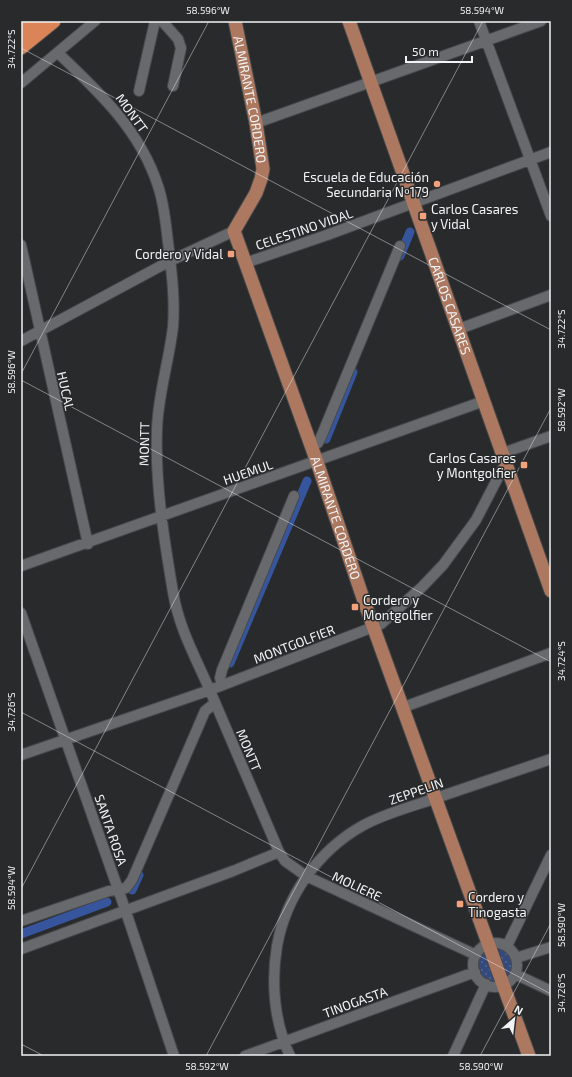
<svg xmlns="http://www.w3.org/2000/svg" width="572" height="1077" font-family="'Exo 2',sans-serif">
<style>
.grass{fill:url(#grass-dots)}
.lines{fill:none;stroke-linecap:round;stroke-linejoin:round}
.canal{stroke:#36559c;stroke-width:9}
.minor-casing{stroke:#47484b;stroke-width:12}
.major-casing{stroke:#47484b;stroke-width:15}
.highway-casing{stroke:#47484b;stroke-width:17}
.minor{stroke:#67696c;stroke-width:10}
.major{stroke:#ac7960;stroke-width:13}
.highway{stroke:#da8458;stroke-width:15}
.ticks{fill:none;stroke:#f2f3f5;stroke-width:1;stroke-opacity:0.45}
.poi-dot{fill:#f1a27b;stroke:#282a2c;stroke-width:1.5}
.labels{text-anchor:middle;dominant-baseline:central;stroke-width:3;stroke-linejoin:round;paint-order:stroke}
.street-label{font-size:13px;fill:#f2f3f5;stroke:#282a2c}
.poi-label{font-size:13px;fill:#f2f3f5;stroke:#282a2c;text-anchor:end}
.neatline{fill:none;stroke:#f2f3f5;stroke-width:1.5}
.ticks-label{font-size:10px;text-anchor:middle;fill:#f2f3f5}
</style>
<defs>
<pattern id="grass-dots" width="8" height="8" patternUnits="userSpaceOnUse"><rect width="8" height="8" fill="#344a7d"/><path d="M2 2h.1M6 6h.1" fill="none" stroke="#526590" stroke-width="1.8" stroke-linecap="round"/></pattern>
</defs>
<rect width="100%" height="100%" fill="#282a2c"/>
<path class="grass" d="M492,946C514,944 523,969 505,982Z
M488,948L500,983C477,985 468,961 488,948Z"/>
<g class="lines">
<path class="canal" d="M400,256L410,232
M326,439L353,372
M230,663L307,481
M132,890L139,875
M21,934L107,902"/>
<g class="minor-casing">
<path id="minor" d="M162,21L178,39L181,48L173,86
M479,21L551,216
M58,53C99,92 140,130 158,186C165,206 166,228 169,250C172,275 175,301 173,327C169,361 158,395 157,429C155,484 164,539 173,592C179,629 197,660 211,693C234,746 256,799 279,852
M21,83L95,21
M139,91L155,21
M256,123L541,21
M21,245L88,544
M245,263L327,235L551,152
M459,329L551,295
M21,341L170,261L234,231
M312,446L318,443L321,437L400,246
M503,453L551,436
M21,566L484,401
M21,613L125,909L174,1056
M222,685L220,678L222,670L294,496
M404,707L551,653
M21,755L210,690L381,624L422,587L443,565L476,520L506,462
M21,921L109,891L126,888L132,880L205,711L215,703
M473 965a22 22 0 1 1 44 0a22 22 0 1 1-44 0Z
M507,946L551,855
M21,949L233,871L279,852L285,861L306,876L476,955
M516,958L551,947
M515,974L551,991
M245,1056L475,972
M290,1056C274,1022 271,982 277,946C286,896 318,851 362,826C387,812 415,806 442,796C478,784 515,771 551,759
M453,1056L486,984"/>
</g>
<g class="major-casing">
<g id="major">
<path id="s1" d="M235,21L256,123L263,169L261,179L256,193L234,231L317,462L365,604L529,1056"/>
<path id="s2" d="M349,21L551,591"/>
</g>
</g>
<g class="highway-casing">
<path id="highway" d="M21,32L34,21
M21,47L53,21"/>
</g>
<use href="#minor" class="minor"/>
<use href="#major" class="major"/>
<use href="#highway" class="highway"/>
</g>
<path class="ticks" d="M21,48L551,330M21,374L209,21M21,380L551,662M21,712L551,994M21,889L483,21M21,1044L44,1056M206,1056L551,408M480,1056L551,923"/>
<g class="poi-dot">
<circle cx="437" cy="184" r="4"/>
<rect x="419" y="212" width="8" height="8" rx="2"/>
<rect x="227" y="250" width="8" height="8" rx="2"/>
<rect x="520" y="461" width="8" height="8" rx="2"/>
<rect x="351" y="603" width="8" height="8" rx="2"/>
<rect x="456" y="900" width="8" height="8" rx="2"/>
</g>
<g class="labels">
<g class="street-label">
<text stroke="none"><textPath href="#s1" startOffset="80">ALMIRANTE CORDERO</textPath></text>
<text transform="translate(132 113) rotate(54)">MONTT</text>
<text transform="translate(304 229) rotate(-19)">CELESTINO VIDAL</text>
<text stroke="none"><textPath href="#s2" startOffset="302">CARLOS CASARES</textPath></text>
<text transform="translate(66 391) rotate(77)">HUCAL</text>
<text transform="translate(144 444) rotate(-89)">MONTT</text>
<text transform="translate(248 472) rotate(-19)">HUEMUL</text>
<text stroke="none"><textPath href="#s1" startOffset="524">ALMIRANTE CORDERO</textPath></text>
<text transform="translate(294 644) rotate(-21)">MONTGOLFIER</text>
<text transform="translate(249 750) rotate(67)">MONTT</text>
<text transform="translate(416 791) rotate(-19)">ZEPPELIN</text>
<text transform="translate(111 830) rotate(71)">SANTA ROSA</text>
<text transform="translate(357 886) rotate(25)">MOLIERE</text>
<text transform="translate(355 1002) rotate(-20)">TINOGASTA</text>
</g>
<g class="poi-label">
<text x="429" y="177">Escuela de Educación<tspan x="429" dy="15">Secundaria Nº179</tspan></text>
<text x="431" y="209" text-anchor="start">Carlos Casares<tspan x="431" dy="15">y Vidal</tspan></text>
<text x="223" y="254">Cordero y Vidal</text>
<text x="516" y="458">Carlos Casares<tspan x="516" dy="15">y Montgolfier</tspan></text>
<text x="363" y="600" text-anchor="start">Cordero y<tspan x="363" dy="15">Montgolfier</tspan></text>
<text x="468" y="897" text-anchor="start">Cordero y<tspan x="468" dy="15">Tinogasta</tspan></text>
</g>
</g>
<rect width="572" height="1077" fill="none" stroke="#282a2c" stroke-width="44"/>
<g transform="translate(514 1019) rotate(28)" stroke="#282a2c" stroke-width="3" paint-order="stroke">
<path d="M0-3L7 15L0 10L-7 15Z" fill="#f2f3f5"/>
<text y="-6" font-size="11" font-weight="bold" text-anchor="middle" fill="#f2f3f5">N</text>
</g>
<path d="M406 56v6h66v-6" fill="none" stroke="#f2f3f5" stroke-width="2"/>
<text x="412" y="56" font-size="12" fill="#f2f3f5" stroke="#282a2c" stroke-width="3" paint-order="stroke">50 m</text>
<rect x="22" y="22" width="528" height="1033" class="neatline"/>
<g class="ticks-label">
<text x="208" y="14">58.596°W</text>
<text x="482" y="14">58.594°W</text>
<text transform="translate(11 49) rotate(-90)" y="4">34.722°S</text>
<text transform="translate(561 329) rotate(-90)" y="4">34.722°S</text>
<text transform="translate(11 372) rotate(-90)" y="4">58.596°W</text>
<text transform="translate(561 410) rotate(-90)" y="4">58.592°W</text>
<text transform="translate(561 661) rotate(-90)" y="4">34.724°S</text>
<text transform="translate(11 712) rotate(-90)" y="4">34.726°S</text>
<text transform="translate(11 888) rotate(-90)" y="4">58.594°W</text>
<text transform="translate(561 925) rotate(-90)" y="4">58.590°W</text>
<text transform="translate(561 993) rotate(-90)" y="4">34.726°S</text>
<text x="207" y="1070">58.592°W</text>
<text x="481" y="1070">58.590°W</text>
</g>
</svg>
